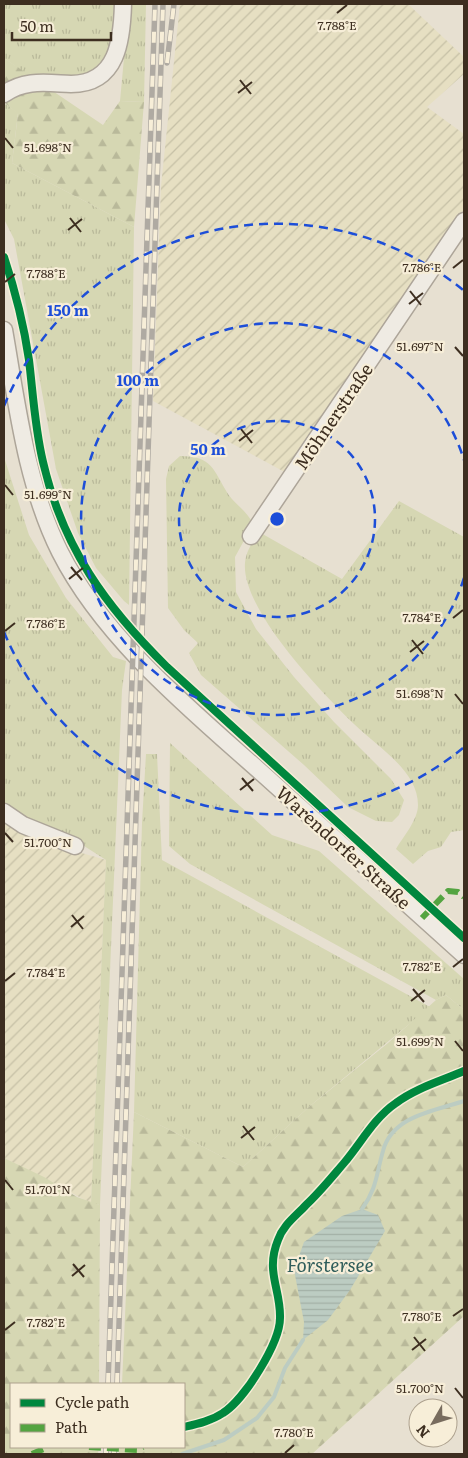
<svg xmlns="http://www.w3.org/2000/svg" width="468" height="1458" font-family="Literata,serif">
<style>
.farmland{fill:url(#farmland-furrows)}
.grass{fill:url(#grass-tufts)}
.forest{fill:url(#forest-firs)}
.water{fill:url(#water-rules)}
.lines{fill:none;stroke-linecap:round;stroke-linejoin:round}
.stream{stroke:#bcccc2;stroke-width:4}
.minor-casing{stroke:#ada599;stroke-width:19}
.minor{stroke:#efebe3;stroke-width:16}
.rail-casing{stroke:#afaaa2;stroke-width:5.5}
.rail{stroke:#f7eed8;stroke-width:4;stroke-dasharray:11;stroke-linecap:butt}
.quiet{stroke:#54a441;stroke-width:6;stroke-dasharray:12 6;stroke-linecap:butt}
.cycleway-casing{stroke:#f7eed8;stroke-width:11}
.cycleway{stroke:#00873e;stroke-width:8}
.ticks{fill:none;stroke:#3d2e20;stroke-width:2}
.ring{fill:none;stroke:#1d4ed8;stroke-width:2.5;stroke-dasharray:9 6}
.labels{text-anchor:middle;dominant-baseline:central;stroke-width:4.5;stroke-linejoin:round;paint-order:stroke}
.street-label{font-size:18px;fill:#3d2e20;stroke:#f7eed8}
.water-label{font-size:19px;font-style:italic;fill:#2f5d5a;stroke:#f7eed8}
.ticks-label{font-size:12px;text-anchor:middle;fill:#3d2e20;stroke:#f7eed8;stroke-width:4.5;stroke-linejoin:round;paint-order:stroke}
.centre{fill:#1d4ed8;stroke:#f7eed8;stroke-width:2.5}
.ring-label{font-size:15px;text-anchor:middle;font-weight:bold;fill:#1d4ed8;stroke:#f7eed8;stroke-width:4.5;stroke-linejoin:round;paint-order:stroke}
</style>
<defs>
<pattern id="farmland-furrows" width="10" height="10" patternUnits="userSpaceOnUse" patternTransform="scale(1.25)"><rect width="10" height="10" fill="#e6dfc2"/><path d="M-1 1l2-2M0 10L10 0M9 11l2-2" fill="none" stroke="#c6c0a6"/></pattern>
<pattern id="grass-tufts" width="24" height="20" patternUnits="userSpaceOnUse" patternTransform="scale(1.25)"><rect width="24" height="20" fill="#d6d7b3"/><path d="M3 7l-1-3M5 7V3M7 7l1-3M15 17l-1-3M17 17v-4M19 17l1-3" fill="none" stroke="#b9b99a"/></pattern>
<pattern id="forest-firs" width="22" height="20" patternUnits="userSpaceOnUse" patternTransform="scale(1.25)"><rect width="22" height="20" fill="#d6d7b3"/><path d="M5 1l3.5 6h-7zM16 11l3.5 6h-7z" fill="#b9b99a"/></pattern>
<pattern id="water-rules" width="6" height="5" patternUnits="userSpaceOnUse" patternTransform="scale(1.25)"><rect width="6" height="5" fill="#bcccc2"/><path d="M0 2.5h6" fill="none" stroke="#a2b0a6"/></pattern>
</defs>
<rect width="100%" height="100%" fill="#e7e0d1"/>
<path class="farmland" d="M180,4H408L464,57V74L427,107L464,134V209L292,476L153,401L161,186Z
M4,817L54,845L106,860L91,1203L4,1158Z"/>
<path class="grass" d="M4,4H118C116,46 107,82 56,79C49,79 39,80 33,77C23,73 13,64 4,58Z
M129,4H146L144,102L120,101Z
M6,104L18,113L12,163L134,227L129,605L124,601L96,568L78,533L56,469L14,239L4,219V106Z
M180,456C213,456 213,470 228,494C236,505 247,511 253,524L235,557L236,592L256,629L294,677L334,722L391,779L404,800L399,815L392,822L376,821L348,807L304,765L201,675L189,653L198,643L184,630L168,608L166,479L169,466Z
M4,457L29,535L66,598L113,657L126,661L122,690L100,1205L91,1203L106,860L81,844L4,806Z
M399,501L464,537V830L451,832L441,847L428,851L413,864L396,849C403,837 418,820 418,805C418,770 376,746 354,724C322,693 241,609 245,563C246,551 253,541 259,532L342,579Z
M170,743L272,835L319,851L464,979V1010L446,995L436,1000L190,864L169,846Z
M146,754H157L162,860L430,1007L310,1106L243,1167L134,1112L142,823Z"/>
<path class="forest" d="M4,58L103,125L120,101L144,102L134,227L12,163L18,114L4,102Z
M446,995L464,1010V1316L312,1454H119V1447H184V1384H122L134,1112L243,1167L310,1106L388,1043L436,1000Z
M4,1158L44,1177L77,1197L100,1205L99,1384H11V1447H99L98,1454H4Z"/>
<path class="water" d="M362,1209L378,1215L385,1231L350,1290L328,1320L303,1340L304,1322L294,1270L304,1242L342,1216Z"/>
<g class="lines">
<path class="stream" d="M362,1209C377,1188 376,1175 383,1151C392,1116 434,1111 464,1101
M182,1454L224,1440L257,1418L274,1397L285,1368L303,1340"/>
<g class="minor-casing">
<path id="minor" d="M4,94C25,79 46,83 71,84C118,84 122,39 123,4
M4,330C17,404 26,484 60,552C104,639 191,710 263,774C330,834 397,895 464,955
M251,536L464,221
M4,812L23,825L75,846"/>
</g>
<use href="#minor" class="minor"/>
<g class="rail-casing">
<path id="rail" d="M167,63L174,4
M108,1384L155,4
M117,1384L163,4
M106,1454V1447
M114,1454V1447"/>
</g>
<use href="#rail" class="rail"/>
<path class="quiet" d="M422,918L448,891L458,892L464,897
M89,1447L137,1450L143,1447
M32,1454L48,1447"/>
<g class="cycleway-casing">
<path id="cycleway" d="M4,257C15,290 24,326 29,360C33,394 35,429 43,462C63,548 106,607 167,667L464,938
M184,1427C197,1424 211,1421 223,1413C244,1400 280,1343 280,1318C281,1289 265,1272 278,1240C283,1225 296,1216 306,1205C320,1192 332,1177 344,1163C361,1143 374,1118 396,1103C416,1088 441,1081 464,1071"/>
</g>
<use href="#cycleway" class="cycleway"/>
</g>
<path class="ticks" d="M337,13L347,5M240,80L251,94M238,93L252,82M5,138L13,148M70,218L81,232M68,230L82,219M453,268L463,260M5,282L15,274M410,291L421,305M409,304L423,293M455,347L463,356M241,429L252,443M239,441L253,430M5,485L13,495M71,567L82,580M69,579L83,568M453,618L463,610M5,631L15,623M412,640L423,654M410,652L424,641M455,694L463,704M242,778L253,791M240,790L254,779M5,833L13,842M72,915L83,929M71,927L84,916M453,967L463,959M5,981L15,973M413,989L424,1002M411,1001L425,990M455,1041L463,1051M243,1126L254,1140M241,1138L255,1127M5,1180L13,1190M73,1264L84,1277M72,1276L85,1265M453,1316L463,1309M5,1330L15,1322M414,1337L425,1351M412,1350L426,1339M455,1388L463,1398M285,1453L294,1445"/>
<g class="ring">
<circle cx="277" cy="519" r="98"/>
<path d="M464 578A196 196 0 1 1 464 460"/>
<path d="M463 748A295 295 0 0 1 4 632M4 406A295 295 0 0 1 463 290"/>
</g>
<g class="labels">
<g class="street-label">
<text transform="translate(333 416) rotate(-56)">Möhnerstraße</text>
<text transform="translate(344 847) rotate(42)">Warendorfer Straße</text>
</g>
<g class="water-label">
<text x="330" y="1264">Förstersee</text>
</g>
</g>
<g class="ticks-label">
<text x="337" y="30">7.788°E</text>
<text x="48" y="152">51.698°N</text>
<text x="422" y="272">7.786°E</text>
<text x="46" y="278">7.788°E</text>
<text x="420" y="351">51.697°N</text>
<text x="48" y="499">51.699°N</text>
<text x="422" y="622">7.784°E</text>
<text x="46" y="628">7.786°E</text>
<text x="420" y="698">51.698°N</text>
<text x="48" y="847">51.700°N</text>
<text x="422" y="971">7.782°E</text>
<text x="46" y="977">7.784°E</text>
<text x="420" y="1046">51.699°N</text>
<text x="48" y="1194">51.701°N</text>
<text x="422" y="1321">7.780°E</text>
<text x="46" y="1327">7.782°E</text>
<text x="420" y="1393">51.700°N</text>
<text x="294" y="1437">7.780°E</text>
</g>
<circle cx="277" cy="519" r="8" class="centre"/>
<g class="ring-label">
<text x="68" y="316">150 m</text>
<text x="138" y="386">100 m</text>
<text x="208" y="455">50 m</text>
</g>
<rect width="468" height="1458" fill="none" stroke="#3d2e20" stroke-width="10"/>
<rect x="10" y="1383" width="175" height="65" fill="#f7eed8" stroke="#ada18e"/>
<rect x="20" y="1399" width="25" height="8" fill="#00873e" stroke="#ada18e"/>
<text x="55" y="1408" font-size="15" fill="#3d2e20">Cycle path</text>
<rect x="20" y="1424" width="25" height="8" fill="#54a441" stroke="#ada18e"/>
<text x="55" y="1433" font-size="15" fill="#3d2e20">Path</text>
<g transform="translate(433 1423) rotate(231)"><circle r="24" fill="#f7eed8" stroke="#ada18e"/>
<path d="M0-4L9 19L0 12L-9 19Z" fill="#786c5e"/>
<text y="-8" font-size="14" font-weight="bold" text-anchor="middle" fill="#3d2e20">N</text>
</g>
<path d="M12 32v8h99v-8" fill="none" stroke="#3d2e20" stroke-width="2.5"/>
<text x="20" y="32" font-size="15" fill="#3d2e20" stroke="#f7eed8" stroke-width="4" paint-order="stroke">50 m</text>
</svg>
